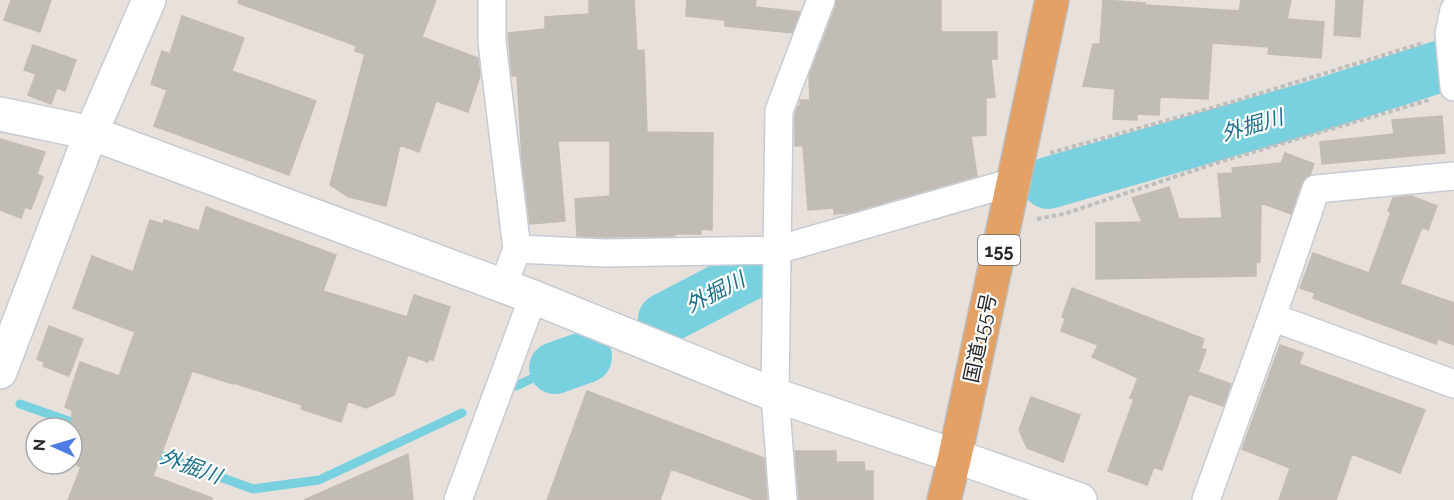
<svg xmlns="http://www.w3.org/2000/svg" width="1454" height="500" font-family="Raleway,'Noto Sans JP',sans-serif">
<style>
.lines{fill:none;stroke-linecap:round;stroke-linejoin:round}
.stream{stroke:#79d1df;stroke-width:9}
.river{stroke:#79d1df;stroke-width:52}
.building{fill:#c1bcb6;stroke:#c3bcb5;stroke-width:1.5}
.minor-casing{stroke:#c6cbd4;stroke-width:30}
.tertiary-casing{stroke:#c6cbd4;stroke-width:36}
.trunk-casing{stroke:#bebebe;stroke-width:36}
.path{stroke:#bebebe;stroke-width:4;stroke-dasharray:4.5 3;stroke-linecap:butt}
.minor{stroke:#fff;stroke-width:27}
.tertiary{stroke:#fff;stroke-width:33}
.trunk{stroke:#e4a166;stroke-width:33}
.labels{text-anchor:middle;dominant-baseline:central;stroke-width:4.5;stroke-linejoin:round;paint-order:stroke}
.shield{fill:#fff;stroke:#686868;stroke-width:1.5}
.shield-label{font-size:18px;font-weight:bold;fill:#282828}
.street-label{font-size:20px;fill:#282828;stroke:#fff}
.water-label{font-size:21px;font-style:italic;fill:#1c6f87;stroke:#fff}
</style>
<rect width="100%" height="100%" fill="#e8e1db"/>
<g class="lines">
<path class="stream" d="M516,386L555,368
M20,404L83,426
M149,451L253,489L319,480L462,413"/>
<path class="river" d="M1048,183L1313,107L1454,62
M664,319L766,266
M555,368L586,357"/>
</g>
<path class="building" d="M11,0H51L40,32L4,20Z
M239,0H436L422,37L478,58L480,76L468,112L436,101L419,152L400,145L386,206L349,197L330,185L365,54L355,51L357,46L238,3Z
M589,0H634L637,51L644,50L647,132L713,133L712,230L701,229V234H674L675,236L605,237L577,236L575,199L610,196V141H558L565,221L530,224L522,159L517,76H512L508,33L545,29V17L589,14Z
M687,0H756L755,7L800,12L792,33L725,26V20L686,16Z
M836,0H941V32H997V59H991L995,97L986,98V135L971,136L977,176L848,213L834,214V208L808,210L803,146H795V114L798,106H800V100H810L809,76L836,6Z
M1103,0L1145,3V5L1239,11L1241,0H1291L1287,19L1324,22L1321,58L1268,54L1269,47L1212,43L1208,99L1160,97L1159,115L1137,114V120L1113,119L1115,89L1083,86L1093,44H1100Z
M1336,0H1363L1360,37L1334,35Z
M182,16L244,38L232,71L316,101L289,175L154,126L167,90L151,84L162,51L170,54Z
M33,45L76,60L65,91L57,88L51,104L28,95L36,74L24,70Z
M1442,116L1445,153L1322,164L1320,142L1394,134L1392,120Z
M0,139L45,152L37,174L43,177L31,209L25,207L21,218L0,210Z
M1285,153L1314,164L1310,175L1306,177L1301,184L1291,214L1261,203L1260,262L1256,263V276L1096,279V223L1142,222L1132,198L1169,187L1179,219L1222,218L1218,174L1233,173L1232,168L1281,163Z
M1411,196L1437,206L1428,230L1422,227L1400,284L1454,303V345L1438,339L1436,344L1365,318L1313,298L1315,293L1300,288L1313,253L1369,273L1391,212L1388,211L1393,198Z
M206,207L336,255L323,291L407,317L414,295L450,307L433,360L429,359L428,362L408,355L394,395L366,408L348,401L341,422L301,409L302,405L234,383L233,384L192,371L153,476L212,498L211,500H68L81,467L72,463V410L65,407L80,362L119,376L135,332L73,308L92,256L133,272L150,220L163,224L164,220L199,231Z
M1072,288L1204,339L1201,348L1206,350L1198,372L1231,384L1223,406L1189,394L1162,470L1154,467L1147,485L1108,471L1134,399L1130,398L1138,378L1092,357L1098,345L1061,331L1065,319L1062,317Z
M49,326L83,339L69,376L43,366L44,362L37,359Z
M1280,345L1303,353L1299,364L1425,410L1400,473L1352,454L1336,500H1279L1290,468L1242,449Z
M587,391L764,458L767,500H755L671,469L660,500H547Z
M1031,397L1080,415L1063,462L1027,448L1019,430Z
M795,451H836V462H864L865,471H873V500H799Z
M408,454L413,500H304Z"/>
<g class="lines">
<g class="minor-casing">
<path id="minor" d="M492,0V42L517,249L503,286
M1454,10L1449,34L1454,87
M517,249L605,253L777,250L1013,182
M1272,317L1454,384
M458,500L533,297
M783,500L775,395L779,111L821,0
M1206,500L1272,317L1316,189L1454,176"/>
</g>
<g class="tertiary-casing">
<path id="tertiary" d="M0,114L91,133L533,297L775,395L955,456L1080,500
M0,372L91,133L149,0"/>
</g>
<g class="trunk-casing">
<path id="trunk" d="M944,500L955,456L1052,0"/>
</g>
<path class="path" d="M1050,153L1219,106L1423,43
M1037,219L1064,214L1219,162L1429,100"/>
<use href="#minor" class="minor"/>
<use href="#tertiary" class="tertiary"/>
<use href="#trunk" class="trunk"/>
</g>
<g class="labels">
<rect class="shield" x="978" y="235" width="42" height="30" rx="4.5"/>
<g class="shield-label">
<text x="999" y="250">155</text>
</g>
<g class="street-label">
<text transform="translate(980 338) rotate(-78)">国道155号</text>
</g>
<g class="water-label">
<text transform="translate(1252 125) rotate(-16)">外掘川</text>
<text transform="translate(715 292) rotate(-27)">外掘川</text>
<text transform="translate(191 466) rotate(20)">外掘川</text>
</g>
</g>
<g transform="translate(54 446) rotate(274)"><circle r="28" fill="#ffffff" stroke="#a9a9a9" stroke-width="1.5"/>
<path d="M0-4.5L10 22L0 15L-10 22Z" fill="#4d7ce4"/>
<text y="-9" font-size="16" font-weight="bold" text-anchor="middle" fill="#282828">N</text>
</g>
</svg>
